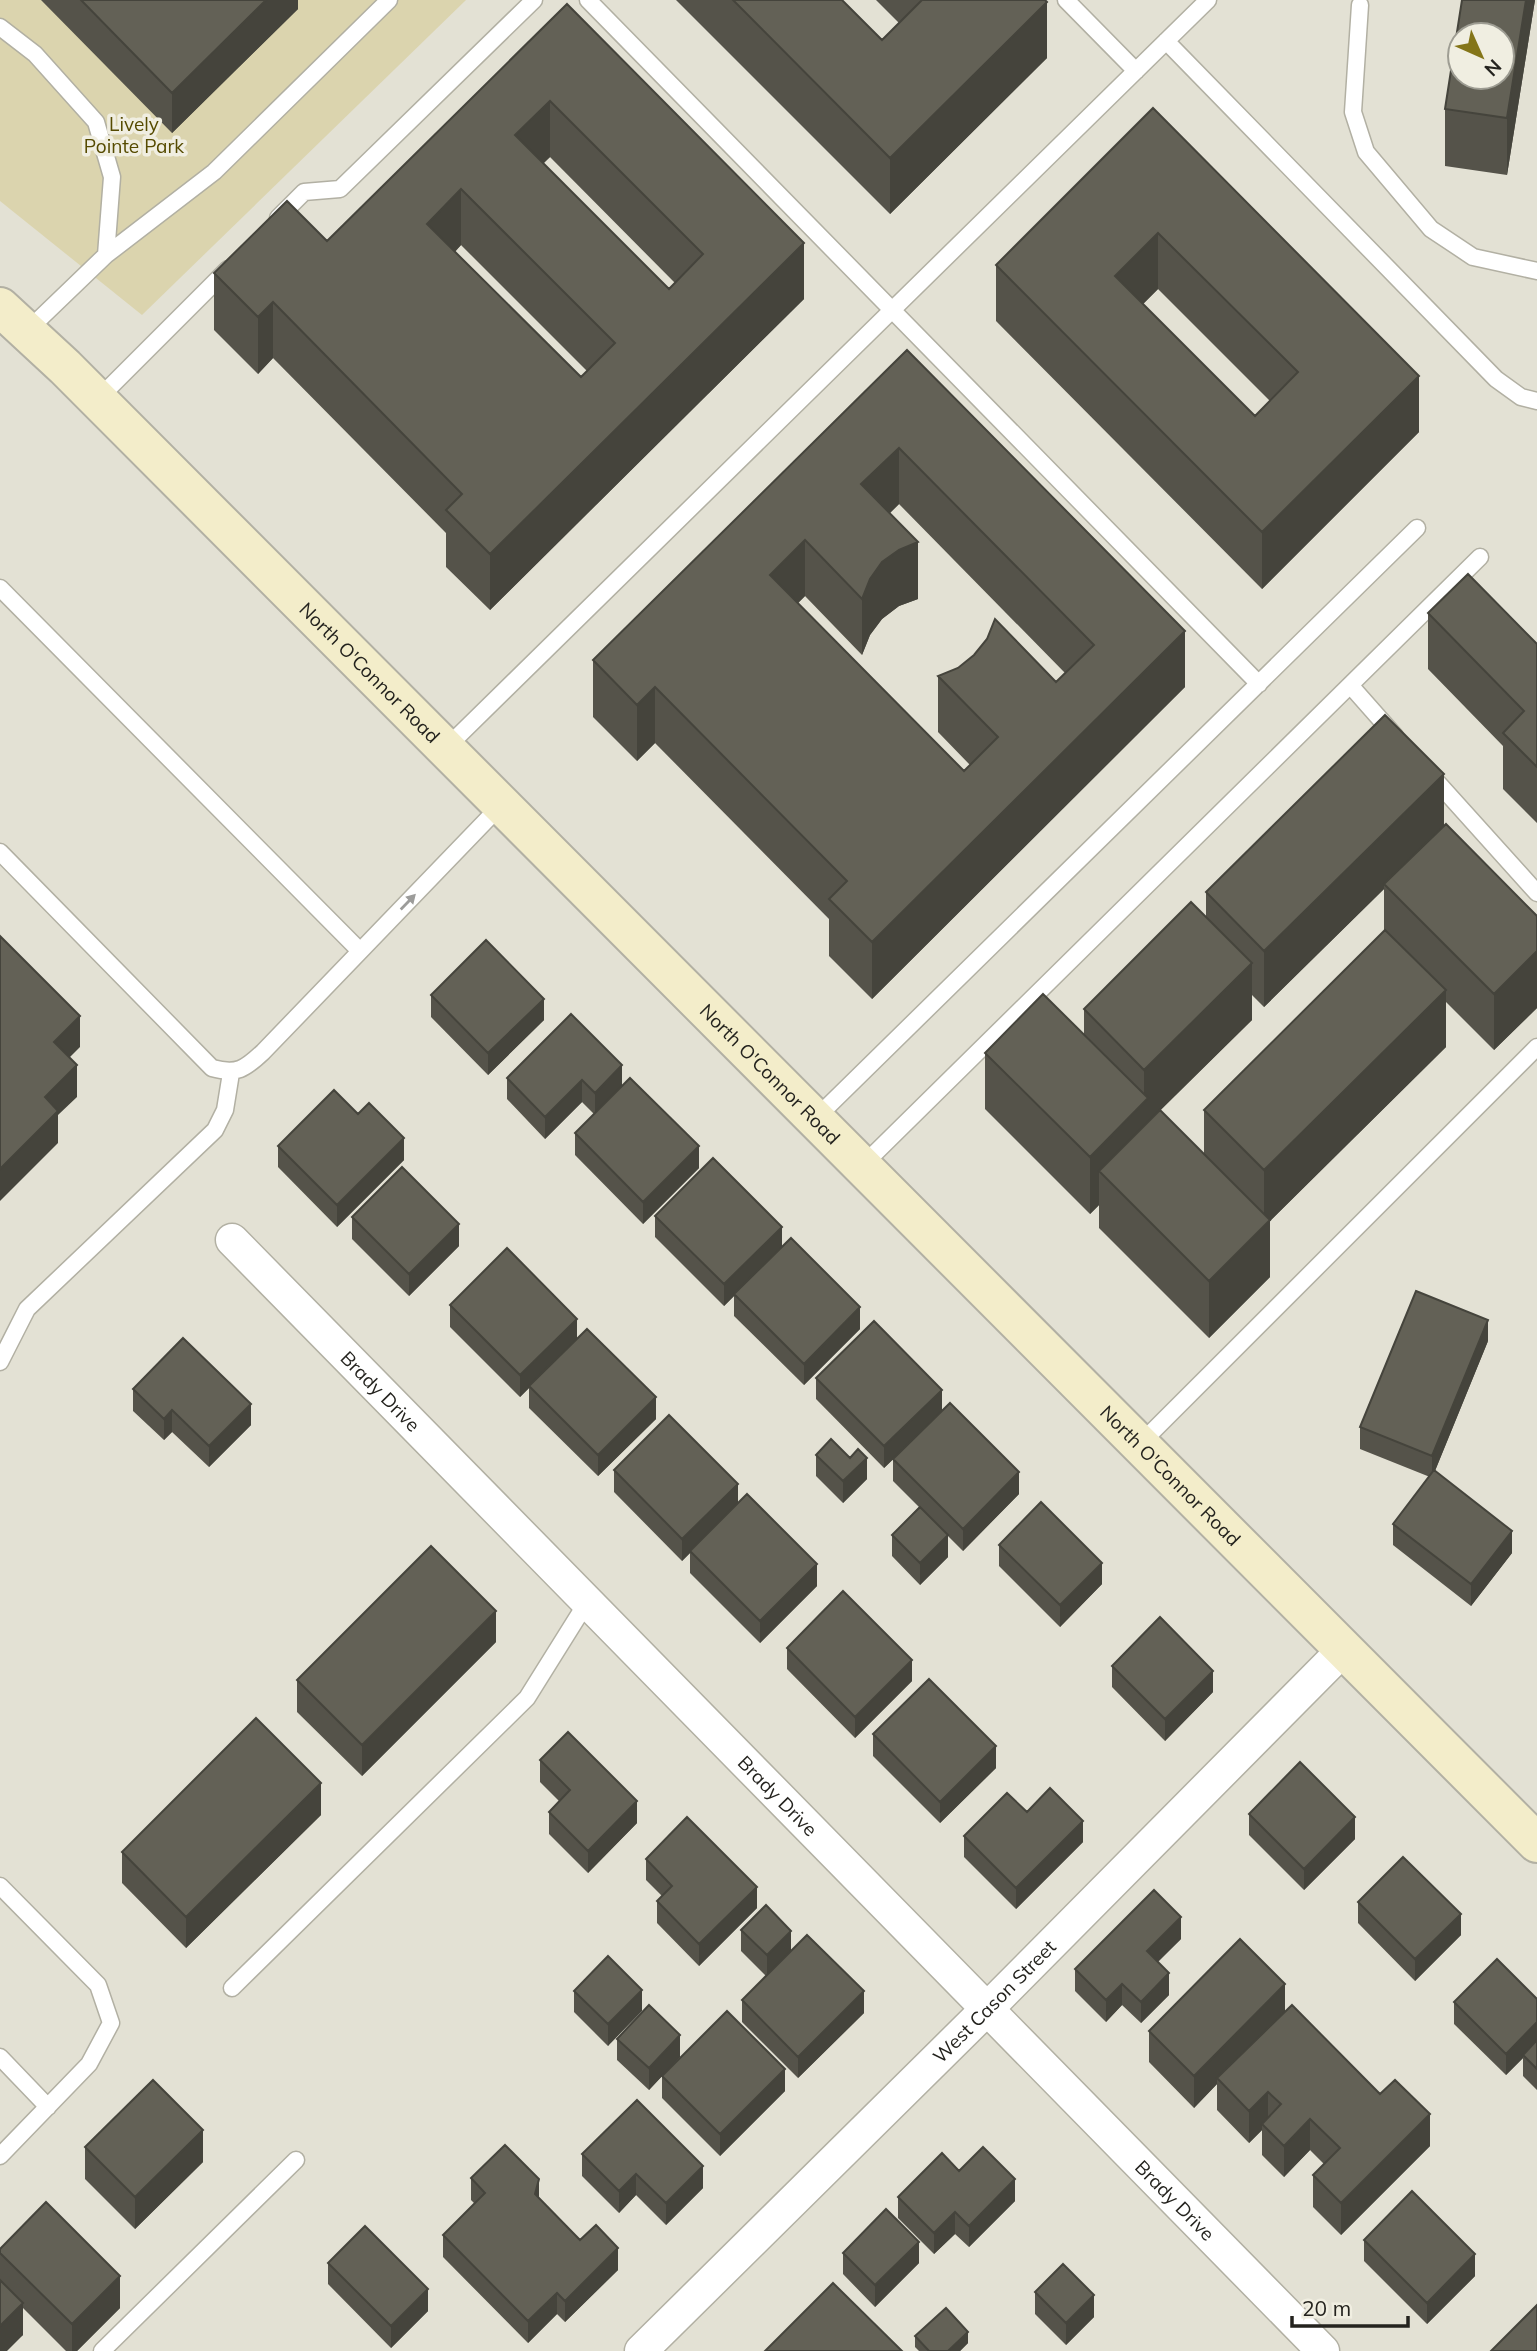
<svg xmlns="http://www.w3.org/2000/svg" width="1537" height="2351" font-family="Mulish,sans-serif">
<style>
.green{fill:#dbd4ae}
.lines{fill:none;stroke-linecap:round;stroke-linejoin:round}
.service-casing{stroke:#b2b0a3;stroke-width:19}
.minor-casing{stroke:#b2b0a3;stroke-width:35}
.secondary-casing{stroke:#b2b0a3;stroke-width:42}
.service{stroke:#fff;stroke-width:16}
.minor{stroke:#fff;stroke-width:32}
.secondary{stroke:#f3edca;stroke-width:38}
.wall{fill:#55534a;fill-rule:evenodd}
.shaded-wall{fill:#45443c}
.building{fill:#636156;stroke:#45443c;stroke-width:2;fill-rule:evenodd}
.oneway{fill:#9c9c9a}
.labels{text-anchor:middle;dominant-baseline:central;stroke-width:7;stroke-linejoin:round;paint-order:stroke}
.park-label{font-size:19px;fill:#564b01;stroke:#f0eee1}
.street-label{font-size:19px;fill:#24231e;stroke:#f0eee1}
</style>
<rect width="100%" height="100%" fill="#e3e1d4"/>
<path class="green" d="M0,0H466L142,315L0,201Z"/>
<g class="lines">
<g class="service-casing">
<path id="service" d="M588,0L1259,684
M1066,0L1136,71
M1360,5L1353,112L1366,152L1431,229L1473,257L1537,271
M0,27L35,54L96,122L112,177L106,255L27,331
M1166,41L1496,379L1521,397L1537,401
M278,218L304,192L340,189L534,0
M106,255L214,172L389,0
M98,399L228,269
M0,588L360,951
M1350,685L1395,736
M447,747L1208,0
M1429,773L1537,893
M0,852L212,1068C237,1075 245,1069 263,1052L503,803
M816,1118L1417,528
M863,1165L1480,557
M0,1362L27,1309L215,1130L225,1110L231,1073
M1140,1444L1537,1047
M0,1886L98,1985L111,2023L89,2064L0,2156
M232,1988L527,1698L587,1602
M0,2057L48,2107
M102,2351L296,2160"/>
</g>
<g class="minor-casing">
<g id="minor">
<path id="s1" d="M232,1240L1323,2351"/>
<path id="s2" d="M641,2351L987,2009L1344,1649"/>
</g>
</g>
<g class="secondary-casing">
<g id="secondary">
<path id="s3" d="M0,307L65,367L1537,1843"/>
</g>
</g>
<use href="#service" class="service"/>
<use href="#minor" class="minor"/>
<use href="#secondary" class="secondary"/>
</g>
<path class="wall" d="M41,0H298V9L172,133Z
M676,0H842L882,40L899,23L876,0H1045L1047,58L890,214Z
M1535,0L1507,175L1445,166V109Z
M567,4L804,299L490,610L446,567V533L273,358L258,374L214,330V273L327,241ZM550,157L675,283L669,289L543,163ZM461,245L587,371L581,377L455,252Z
M1153,108L1419,432L1262,589L996,321V265ZM1158,289L1270,401L1255,416L1143,304Z
M907,350L1185,687L872,999L829,956V919L655,743L637,761L593,717V660ZM899,504L1065,673L1056,682L938,676V732L970,765L964,771L798,603L805,596L862,655L870,635L882,619L899,606L918,599L890,513Z
M1428,613L1537,644V823L1503,789V746L1428,669Z
M1444,826L1537,916V1008L1494,1050L1446,1002V1047L1270,1221V1277L1209,1338L1099,1228V1205L1090,1214L985,1109V1053L1084,1034V1009L1206,916V892ZM1384,889V931L1204,1110V1155L1160,1110L1252,1020V995L1264,1007Z
M431,995L544,1020L488,1075L431,1017Z
M571,1014L622,1086L699,1168L643,1224L575,1155V1133L594,1114L582,1102L545,1139L507,1099V1078Z
M358,1114L404,1160L337,1227L278,1167V1146Z
M655,1216L782,1247L860,1329L804,1385L734,1316V1296L724,1306L655,1237Z
M352,1217L459,1246L409,1296L352,1239Z
M450,1305L577,1339L656,1419L598,1476L529,1408V1388L520,1397L450,1327Z
M1488,1341L1435,1471L1512,1553L1471,1606L1393,1545V1524L1430,1477L1360,1449V1427Z
M816,1378L942,1411L1019,1494L963,1551L948,1536V1557L920,1585L892,1556V1535L919,1507L893,1481V1459L900,1453L884,1468L816,1399Z
M133,1389L251,1425L209,1467L172,1432L164,1440L133,1411Z
M816,1455L867,1479L843,1503L816,1476Z
M614,1470L738,1504L817,1586L760,1643L690,1573V1553L682,1561L614,1492Z
M999,1545L1102,1584L1060,1627L999,1566Z
M496,1642L362,1776L297,1712V1680Z
M787,1648L912,1681L855,1738L787,1669Z
M1112,1666L1213,1692L1165,1741L1112,1687Z
M873,1734L996,1768L940,1823L873,1756Z
M540,1760L637,1823L588,1873L549,1834V1812L559,1801L540,1782Z
M1249,1814L1355,1839L1304,1890L1249,1835Z
M321,1815L186,1948L122,1883V1852Z
M964,1836L1083,1842L1016,1909L964,1857Z
M646,1859L757,1908L699,1966L657,1923V1901L662,1896L646,1880Z
M1358,1902L1461,1935L1415,1981L1358,1923Z
M741,1930L791,1951L864,2013L798,2078L742,2022V2000L766,1976L741,1951Z
M1181,1939L1158,1962L1169,1995L1141,2023L1122,2005L1106,2022L1075,1991V1969Z
M642,1990L608,2046L574,2012V1991Z
M1537,1999V2090L1523,2076V2058L1506,2075L1454,2024V2002Z
M1285,2011L1430,2146L1341,2235L1313,2207V2175L1324,2164L1310,2150L1284,2177L1262,2155V2130L1249,2143L1217,2110V2084L1194,2108L1149,2062V2031Z
M617,2039L680,2057L649,2090L617,2060Z
M662,2076L785,2091L720,2156L662,2098Z
M85,2147L203,2162L135,2229L85,2179Z
M582,2154L703,2188L666,2225L636,2195L619,2213L582,2176Z
M959,2171L1015,2201L969,2247L955,2234L934,2254L898,2218V2197Z
M471,2178L539,2198L580,2240L618,2270L565,2322L557,2314L528,2343L443,2257V2235L475,2204L471,2200Z
M1364,2240L1475,2276L1427,2324L1364,2261Z
M0,2249L120,2308L77,2351H66L23,2308V2335L0,2351Z
M843,2253L919,2263L875,2307L843,2274Z
M328,2263L428,2311L391,2348L328,2284Z
M1035,2292L1094,2317L1066,2345L1035,2314Z
M915,2336L968,2343L960,2351H919L915,2347Z"/>
<path class="shaded-wall" d="M266,0H298V9L172,133V93Z
M1526,0H1535L1507,175V118Z
M1047,2V58L890,214V158Z
M550,101V157L515,192V135Z
M461,189V245L427,280V224Z
M1158,233V289L1115,332V276Z
M804,243V299L490,610V554Z
M273,302V358L258,374V317Z
M1419,376V432L1262,589V532Z
M899,448V504L861,541V484Z
M805,540V596L770,631V575Z
M918,542V599L899,606L882,619L870,635L862,655V599L870,579L882,562L899,550Z
M1185,631V687L872,999V942Z
M655,687V743L637,761V705Z
M1444,774V830L1384,884V889L1264,1007V951Z
M1537,951V1008L1494,1050V994Z
M1252,963V1020L1099,1171V1205L1090,1214V1157L1144,1103V1070Z
M1446,990V1047L1270,1221V1277L1209,1338V1281L1264,1226V1170Z
M544,999V1020L488,1075V1053Z
M80,1016V1047L54,1073V1042Z
M77,1065V1097L58,1115V1143L0,1201V1169L45,1097Z
M622,1065V1087L595,1114V1093Z
M582,1080V1102L545,1139V1117Z
M404,1138V1160L337,1227V1205Z
M699,1146V1168L643,1224V1202Z
M459,1224V1246L409,1296V1274Z
M782,1227V1248L724,1306V1284Z
M860,1307V1329L804,1385V1364Z
M577,1319V1340L520,1397V1375Z
M1488,1320V1341L1432,1478V1456Z
M942,1390V1411L884,1468V1446Z
M656,1397V1419L598,1476V1455Z
M251,1404V1425L209,1467V1446Z
M172,1410V1432L164,1440V1419Z
M867,1458V1479L843,1503V1481Z
M1019,1472V1494L963,1551V1529Z
M738,1484V1505L682,1561V1539Z
M1512,1531V1553L1471,1606V1584Z
M948,1535V1557L920,1585V1563Z
M1102,1563V1584L1060,1627V1605Z
M817,1564V1586L760,1643V1621Z
M496,1611V1642L362,1776V1745Z
M912,1660V1681L855,1738V1717Z
M1213,1671V1692L1165,1741V1719Z
M996,1746V1768L940,1823V1802Z
M321,1783V1815L186,1948V1917Z
M637,1801V1823L588,1873V1851Z
M1355,1817V1839L1304,1890V1869Z
M1083,1821V1842L1016,1909V1888Z
M757,1887V1908L699,1966V1944Z
M1461,1914V1935L1415,1981V1959Z
M1181,1917V1939L1147,1972V1951Z
M791,1931V1952L767,1977V1955Z
M1169,1973V1995L1141,2023V2002Z
M1122,1984V2005L1106,2022V2000Z
M1285,1984V2016L1217,2078V2084L1194,2108V2076Z
M642,1990V2011L608,2046V2024Z
M864,1991V2013L798,2078V2057Z
M1537,2022V2044L1523,2055V2058L1506,2075V2054Z
M680,2035V2057L649,2090V2068Z
M785,2069V2091L720,2156V2134Z
M1268,2092V2123L1262,2124V2130L1249,2143V2111Z
M1430,2114V2146L1341,2235V2203Z
M1310,2119V2150L1284,2177V2146Z
M203,2130V2162L135,2229V2197Z
M703,2166V2188L666,2225V2203Z
M636,2174V2195L619,2213V2191Z
M539,2179V2201L535,2194Z
M1015,2179V2201L969,2247V2226Z
M955,2212V2234L934,2254V2233Z
M919,2242V2263L875,2307V2285Z
M618,2248V2270L565,2322V2301Z
M1475,2254V2276L1427,2324V2303Z
M120,2276V2308L77,2351H72V2324Z
M428,2289V2311L391,2348V2326Z
M557,2293V2314L528,2343V2321Z
M1094,2295V2317L1066,2345V2323Z
M23,2303V2335L7,2351H0V2326Z
M968,2332V2343L960,2351H948Z"/>
<path class="building" d="M81,0H266L172,93Z
M733,0H842L882,40L922,0H1045L1047,2L890,158Z
M1462,0H1526L1507,118L1445,109ZM1460,35H1502V77H1460Z
M567,4L804,243L490,554L446,510L462,494L273,302L258,317L214,273L287,201L327,241ZM550,101L703,254L669,289L515,135ZM461,189L615,343L581,377L427,224Z
M1153,108L1419,376L1262,532L996,265ZM1158,233L1298,372L1255,416L1115,276Z
M907,350L1185,631L872,942L829,899L847,881L655,687L637,705L593,660ZM899,448L1094,645L1056,682L995,619L987,639L974,655L958,668L938,676L998,737L964,771L770,575L805,540L862,599L870,579L882,562L899,550L918,542L861,484Z
M1468,574L1537,644V767L1503,733L1524,711L1428,613Z
M1385,715L1444,774L1264,951L1206,892Z
M1446,824L1537,916V951L1494,994L1384,884Z
M1191,902L1252,963L1144,1070L1084,1009Z
M1385,930L1446,990L1264,1170L1204,1110Z
M0,936L80,1016L54,1042L77,1065L45,1097L58,1111L0,1169Z
M486,940L544,999L488,1053L431,995Z
M1043,994L1148,1098L1090,1157L985,1053Z
M571,1014L622,1065L595,1093L582,1080L545,1117L507,1078Z
M630,1078L699,1146L643,1202L575,1133Z
M334,1090L358,1114L369,1103L404,1138L337,1205L278,1146Z
M1160,1110L1270,1220L1209,1281L1099,1171Z
M713,1158L782,1227L724,1284L655,1216Z
M402,1167L459,1224L409,1274L352,1217Z
M791,1238L860,1307L804,1364L734,1294Z
M507,1248L577,1319L520,1375L450,1305Z
M1416,1291L1488,1320L1432,1456L1360,1427Z
M874,1321L942,1390L884,1446L816,1378Z
M587,1329L656,1397L598,1455L529,1386Z
M183,1338L251,1404L209,1446L172,1410L164,1419L133,1389Z
M950,1403L1019,1472L963,1529L893,1459Z
M669,1415L738,1484L682,1539L614,1470Z
M831,1439L850,1458L858,1449L867,1458L843,1481L816,1455Z
M1434,1470L1512,1531L1471,1584L1393,1524Z
M747,1494L817,1564L760,1621L690,1551Z
M1041,1502L1102,1563L1060,1605L999,1545Z
M920,1507L948,1535L920,1563L892,1535Z
M431,1546L496,1611L362,1745L297,1680Z
M843,1591L912,1660L855,1717L787,1648Z
M1160,1617L1213,1671L1165,1719L1112,1666Z
M929,1679L996,1746L940,1802L873,1734Z
M256,1718L321,1783L186,1917L122,1852Z
M568,1732L637,1801L588,1851L549,1812L570,1790L540,1760Z
M1300,1762L1355,1817L1304,1869L1249,1814Z
M1050,1788L1083,1821L1016,1888L964,1836L1007,1793L1027,1812Z
M687,1817L757,1887L699,1944L657,1901L672,1886L646,1859Z
M1403,1857L1461,1914L1415,1959L1358,1902Z
M1154,1890L1181,1917L1147,1951L1169,1973L1141,2002L1122,1984L1106,2000L1075,1969Z
M766,1905L791,1931L767,1955L741,1930Z
M807,1935L864,1991L798,2057L742,2000Z
M1240,1939L1285,1984L1194,2076L1149,2031Z
M608,1956L642,1990L608,2024L574,1991Z
M1497,1959L1537,1999V2022L1506,2054L1454,2002Z
M649,2005L680,2035L649,2068L617,2039Z
M1292,2005L1380,2094L1395,2080L1430,2114L1341,2203L1313,2175L1340,2148L1310,2119L1284,2146L1262,2124L1281,2104L1268,2092L1249,2111L1217,2078Z
M727,2011L785,2069L720,2134L662,2076Z
M1537,2040V2069L1523,2055Z
M153,2080L203,2130L135,2197L85,2147Z
M637,2100L703,2166L666,2203L636,2174L619,2191L582,2154Z
M505,2145L539,2179L535,2194L580,2240L596,2225L618,2248L565,2301L557,2293L528,2321L443,2235L485,2193L471,2178Z
M983,2147L1015,2179L969,2226L955,2212L934,2233L898,2197L942,2153L959,2171Z
M1412,2191L1475,2254L1427,2303L1364,2240Z
M46,2202L120,2276L72,2324L0,2253V2249Z
M886,2209L919,2242L875,2285L843,2253Z
M365,2226L428,2289L391,2326L328,2263Z
M1063,2264L1094,2295L1066,2323L1035,2292Z
M0,2280L23,2303L0,2326Z
M833,2283L902,2351H765Z
M1537,2305V2351H1491Z
M946,2308L968,2332L948,2351H929L915,2336Z"/>
<defs><path id="oneway-solid" d="M-6-.8H1V-3.2L6.5 0L1 3.2V.8H-6Z" transform="scale(1.75)"/></defs>
<use class="oneway" href="#oneway-solid" transform="translate(408 902) rotate(-46)"/>
<g class="labels">
<g class="park-label">
<text x="134" y="124">Lively<tspan x="134" dy="22">Pointe Park</tspan></text>
</g>
<g class="street-label">
<text stroke="none"><textPath href="#s3" startOffset="520">North O'Connor Road</textPath></text>
<text stroke="none"><textPath href="#s3" startOffset="1087">North O'Connor Road</textPath></text>
<text stroke="none"><textPath href="#s1" startOffset="212">Brady Drive</textPath></text>
<text stroke="none"><textPath href="#s3" startOffset="1654">North O'Connor Road</textPath></text>
<text stroke="none"><textPath href="#s1" startOffset="779">Brady Drive</textPath></text>
<text stroke="none"><textPath href="#s2" startOffset="497">West Cason Street</textPath></text>
<text stroke="none"><textPath href="#s1" startOffset="1346">Brady Drive</textPath></text>
</g>
</g>
<g transform="translate(1481 56) rotate(135)"><circle r="33" fill="#f0eee1" stroke="#9e9d93" stroke-width="2"/>
<path d="M0-5L12 26L0 18L-12 26Z" fill="#847518"/>
<text y="-10" font-size="19" font-weight="bold" text-anchor="middle" fill="#24231e">N</text>
</g>
<path d="M1292 2316v10h116v-10" fill="none" stroke="#24231e" stroke-width="3.5"/>
<text x="1302" y="2316" font-size="21" fill="#24231e" stroke="#f0eee1" stroke-width="5" paint-order="stroke">20 m</text>
</svg>
